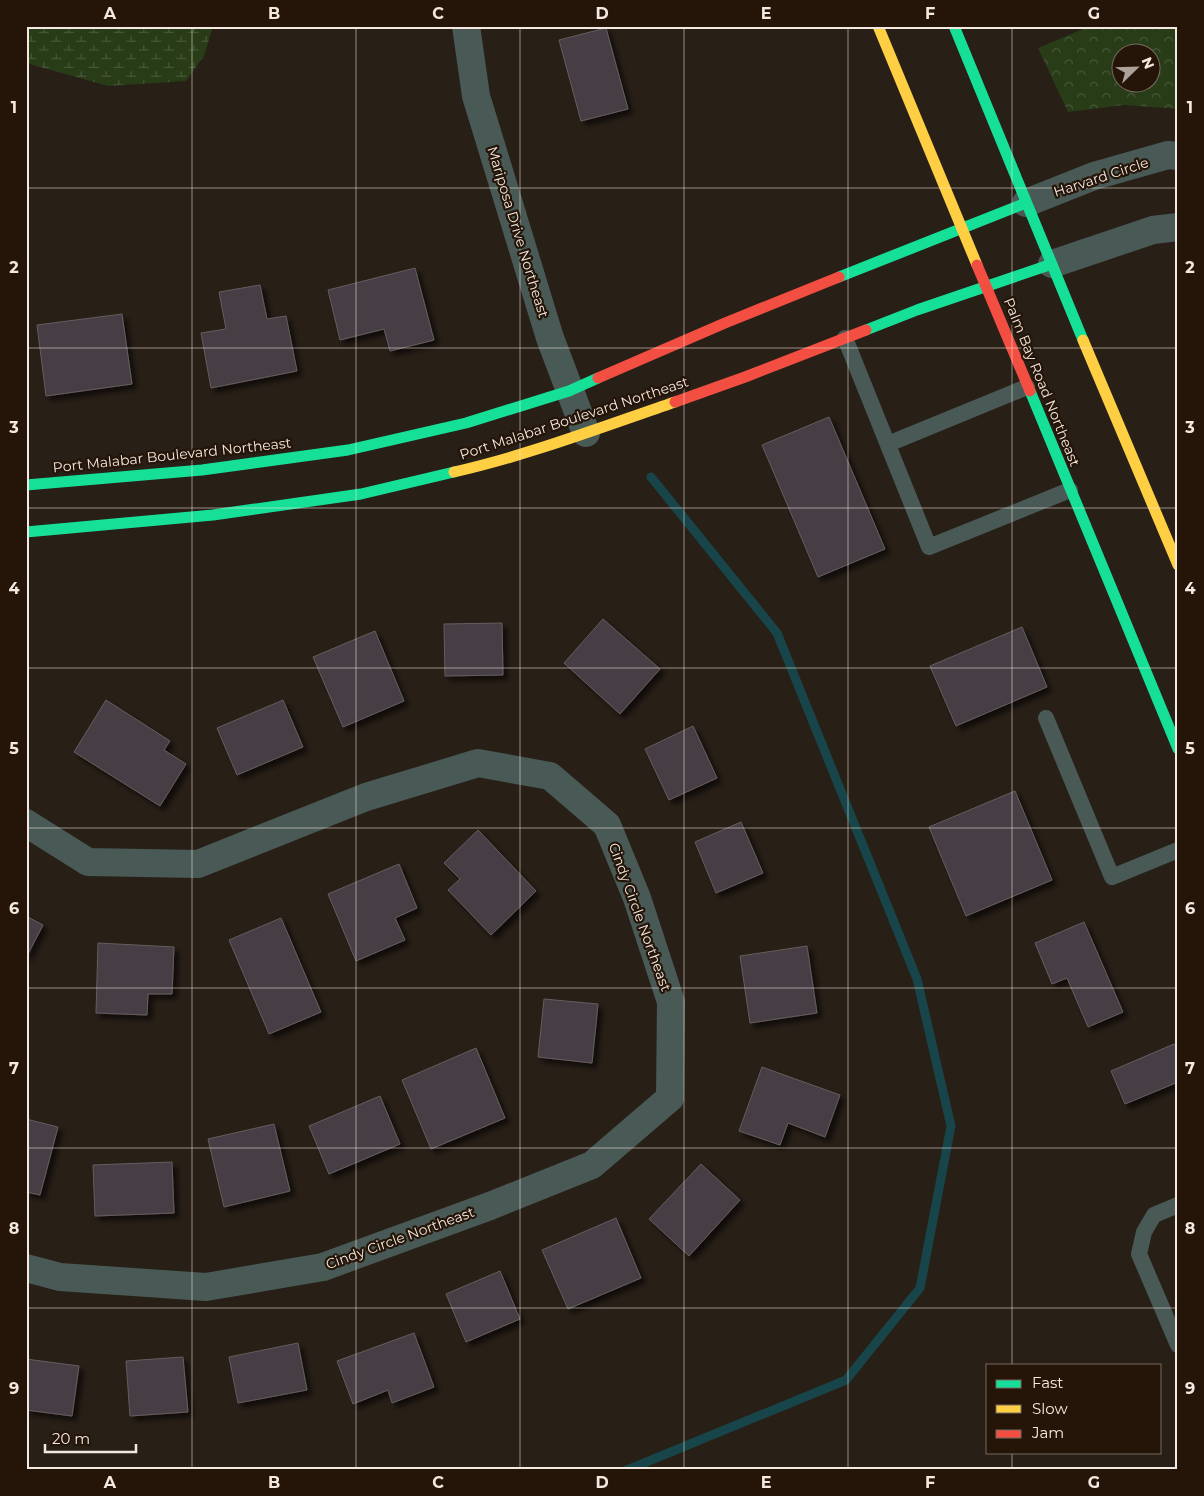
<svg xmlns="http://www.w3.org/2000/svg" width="1204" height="1496" font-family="Montserrat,sans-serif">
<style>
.forest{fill:url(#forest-crowns);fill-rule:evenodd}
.wetland{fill:url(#wetland-marsh)}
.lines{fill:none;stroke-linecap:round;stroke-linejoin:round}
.stream{stroke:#174549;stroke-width:9}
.building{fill:#463d44;stroke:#645e5e;filter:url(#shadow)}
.lane{stroke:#495a56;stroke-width:16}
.street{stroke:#495a56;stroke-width:28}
.fast{stroke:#16e098;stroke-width:11}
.slow{stroke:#ffcf43;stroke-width:11}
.jam{stroke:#f24e42;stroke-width:11}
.grid{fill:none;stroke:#f4e9e0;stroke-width:1;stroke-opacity:0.55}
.labels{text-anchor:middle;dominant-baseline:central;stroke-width:4.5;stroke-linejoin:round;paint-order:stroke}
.street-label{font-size:14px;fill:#f4e9e0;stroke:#241508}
.neatline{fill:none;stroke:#f4e9e0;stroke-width:2}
.grid-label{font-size:16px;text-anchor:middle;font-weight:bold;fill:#f4e9e0}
</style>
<defs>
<pattern id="forest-crowns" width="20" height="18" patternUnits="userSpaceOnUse" patternTransform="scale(1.25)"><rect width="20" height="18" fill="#273c17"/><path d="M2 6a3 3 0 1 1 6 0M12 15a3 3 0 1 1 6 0" fill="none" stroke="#475838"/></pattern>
<pattern id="wetland-marsh" width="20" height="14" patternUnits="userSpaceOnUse" patternTransform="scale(1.25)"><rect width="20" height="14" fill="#273c17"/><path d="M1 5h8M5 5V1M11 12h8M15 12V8" fill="none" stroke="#475838"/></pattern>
<filter id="shadow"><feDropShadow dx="4.5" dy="4.5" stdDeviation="2.5" flood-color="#0009"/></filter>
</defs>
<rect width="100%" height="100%" fill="#281f17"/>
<path class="forest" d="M1090,26H1178V109L1124,105L1068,112L1038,48ZM1122,52H1152V82H1122Z"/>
<path class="wetland" d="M26,26H213L204,56L186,81L108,86L26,63Z"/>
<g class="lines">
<path class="stream" d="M627,1470L846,1380L920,1288L951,1126L917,979L777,633L651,477"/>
</g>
<path class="building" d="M606,28L628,109L581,121L559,40Z
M415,268L434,340L390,351L384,329L340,340L328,290Z
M260,285L267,319L286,316L297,371L211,388L201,333L226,329L219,292Z
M122,314L132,384L46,396L37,325Z
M829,417L885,549L818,577L762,445Z
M603,619L660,669L620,714L564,663Z
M502,623L503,675L445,676L444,624Z
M1022,627L1047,687L956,726L930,666Z
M375,631L404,701L343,727L313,657Z
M106,700L170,741L164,750L186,764L160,806L74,752Z
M283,700L303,747L237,775L217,728Z
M693,726L717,778L669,800L645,749Z
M1015,791L1052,880L966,916L929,827Z
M741,822L763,873L716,893L695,842Z
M478,830L536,891L491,935L448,890L460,879L444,863Z
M399,864L417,908L395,918L405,940L356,961L328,894Z
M26,916L43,925L26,958Z
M281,918L321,1012L269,1034L229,940Z
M1084,922L1123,1012L1088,1027L1067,978L1052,984L1035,943Z
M98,943L174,947L172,994H148L147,1015L96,1013Z
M807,946L817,1013L750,1023L740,956Z
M544,999L598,1004L592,1063L538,1057Z
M1174,1044L1178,1053V1082L1125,1104L1111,1071Z
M476,1048L505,1118L431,1149L402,1080Z
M762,1067L840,1095L825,1137L788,1123L780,1145L739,1131Z
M380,1096L400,1144L329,1174L309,1126Z
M26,1119L58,1127L40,1195L26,1192Z
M274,1124L290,1191L224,1207L208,1139Z
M172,1162L174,1213L95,1216L93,1165Z
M701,1164L740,1200L689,1256L649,1219Z
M616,1218L641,1278L568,1309L542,1250Z
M500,1271L520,1319L466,1342L446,1294Z
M414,1333L434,1387L392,1403L388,1390L353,1404L337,1361Z
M298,1343L307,1390L238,1403L229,1357Z
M183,1357L188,1412L130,1416L126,1361Z
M26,1359L79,1366L72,1416L26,1410Z"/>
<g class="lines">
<path class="lane" d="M845,338L929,547L1070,490
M888,444L1027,387
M1046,718L1112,877L1178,850
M1178,1205L1154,1215L1144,1232L1139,1254L1178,1345"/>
<path class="street" d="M466,26L476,96L550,338L586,433
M1026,203L1094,176L1168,155L1178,156
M1052,264L1153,230L1178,227
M26,823L88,862L198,864L366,797L478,763L550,776L607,825L637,898L671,1002L670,1098L592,1165L490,1206L323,1267L206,1287L60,1277L26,1268"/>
<path class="fast" d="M954,26L1083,340
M839,277L1026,203
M866,330L917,310L1052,264
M1030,391L1178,749
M26,485L202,470L348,450L466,423L569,391L598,378
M26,532L213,515L361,494L454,472"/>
<path class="slow" d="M878,26L977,265
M1083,340L1178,565
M454,472C529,455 602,427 675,402"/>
<path class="jam" d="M977,265L1030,391
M598,378L725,323L839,277
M675,402L745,377L866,330"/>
</g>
<path class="grid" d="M192,26V1470M356,26V1470M520,26V1470M684,26V1470M848,26V1470M1012,26V1365M26,188H1178M26,348H1178M26,508H1178M26,668H1178M26,828H1178M26,988H1178M26,1148H1178M26,1308H1178M1012,1452V1470"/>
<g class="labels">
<g class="street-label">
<text transform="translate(1101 177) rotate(-18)">Harvard Circle</text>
<text transform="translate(518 232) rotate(73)">Mariposa Drive Northeast</text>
<text transform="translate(1042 382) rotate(68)">Palm Bay Road Northeast</text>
<text transform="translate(574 418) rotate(-18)">Port Malabar Boulevard Northeast</text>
<text transform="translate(172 455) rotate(-6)">Port Malabar Boulevard Northeast</text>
<text transform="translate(640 917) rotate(70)">Cindy Circle Northeast</text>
<text transform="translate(400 1238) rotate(-20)">Cindy Circle Northeast</text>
</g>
</g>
<rect width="1204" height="1496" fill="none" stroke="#241508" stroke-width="55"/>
<rect x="986" y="1364" width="175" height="90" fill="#241508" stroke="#776a5e"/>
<rect x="996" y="1380" width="25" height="8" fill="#16e098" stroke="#776a5e"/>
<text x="1032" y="1388" font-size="15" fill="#f4e9e0">Fast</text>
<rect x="996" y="1405" width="25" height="8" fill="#ffcf43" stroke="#776a5e"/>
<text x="1032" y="1414" font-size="15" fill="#f4e9e0">Slow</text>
<rect x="996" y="1430" width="25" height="8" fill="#f24e42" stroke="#776a5e"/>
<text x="1032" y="1438" font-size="15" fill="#f4e9e0">Jam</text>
<g transform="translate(1136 68) rotate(67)"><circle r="24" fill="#241508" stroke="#776a5e"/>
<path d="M0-4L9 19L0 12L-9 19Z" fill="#ada29a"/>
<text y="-8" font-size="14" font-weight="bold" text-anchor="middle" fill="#f4e9e0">N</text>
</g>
<path d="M45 1444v8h91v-8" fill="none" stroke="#f4e9e0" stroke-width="2.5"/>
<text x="52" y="1444" font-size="15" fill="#f4e9e0" stroke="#241508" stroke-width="4" paint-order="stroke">20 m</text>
<rect x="28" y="28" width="1148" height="1440" class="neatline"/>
<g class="grid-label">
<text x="110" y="19">A</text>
<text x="274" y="19">B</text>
<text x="438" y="19">C</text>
<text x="602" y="19">D</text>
<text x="766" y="19">E</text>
<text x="930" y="19">F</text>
<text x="1094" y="19">G</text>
<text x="14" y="113">1</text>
<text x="1190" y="113">1</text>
<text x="14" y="273">2</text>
<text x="1190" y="273">2</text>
<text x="14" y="433">3</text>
<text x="1190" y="433">3</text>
<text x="14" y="594">4</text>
<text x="1190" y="594">4</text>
<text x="14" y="754">5</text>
<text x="1190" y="754">5</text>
<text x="14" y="914">6</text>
<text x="1190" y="914">6</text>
<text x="14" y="1074">7</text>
<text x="1190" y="1074">7</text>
<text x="14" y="1234">8</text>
<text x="1190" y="1234">8</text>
<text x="14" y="1394">9</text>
<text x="1190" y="1394">9</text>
<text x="110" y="1488">A</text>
<text x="274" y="1488">B</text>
<text x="438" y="1488">C</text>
<text x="602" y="1488">D</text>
<text x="766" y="1488">E</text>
<text x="930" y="1488">F</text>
<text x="1094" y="1488">G</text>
</g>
</svg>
